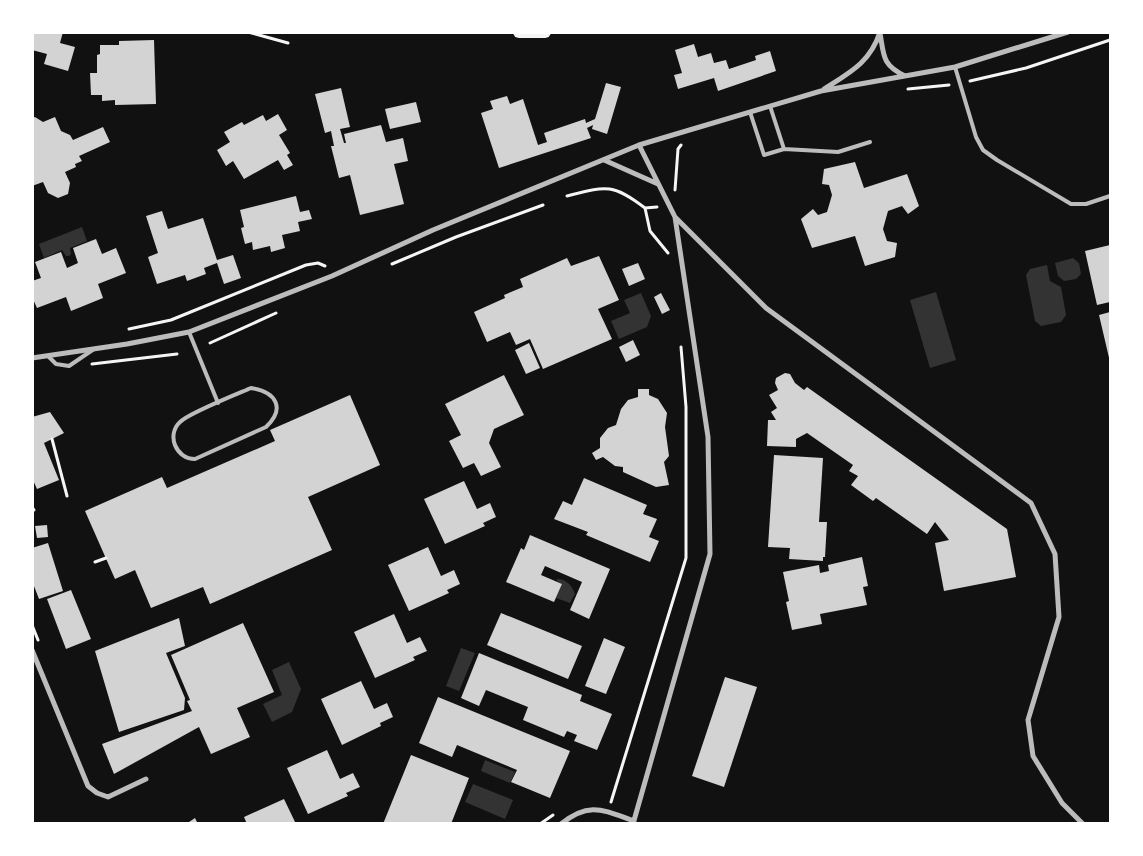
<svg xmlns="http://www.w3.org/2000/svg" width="1143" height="856" font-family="'Times New Roman',serif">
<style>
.water{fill:#333}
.building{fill:#d3d3d3}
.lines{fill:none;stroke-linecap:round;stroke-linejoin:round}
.path{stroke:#f5f5f5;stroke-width:3}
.service{stroke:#bcbcbc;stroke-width:4}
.minor{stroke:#bcbcbc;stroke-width:5}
.primary{stroke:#f5f5f5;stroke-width:12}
</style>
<rect width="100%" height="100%" fill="#111"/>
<path class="water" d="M82,227L87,241L70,248L71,254L69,256H66L62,250L44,258L39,244Z
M1073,258L1079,263L1081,274L1076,279L1064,281L1058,276L1055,263Z
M1047,265L1050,281L1061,287L1066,315L1061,322L1041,326L1035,321L1026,275L1030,269Z
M936,292L956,360L930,368L910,300Z
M641,293L651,316L647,327L619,339L611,321L630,313L624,300Z
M557,579C567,579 572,586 575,594L570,603L556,598L562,584L557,581Z
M461,648L475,653L459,691L446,686Z
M289,662L301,689L292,712L272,722L263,704L282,695L272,670Z
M485,760L515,772L510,783L481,771Z
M473,784L513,800L505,819L465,802Z"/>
<path class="building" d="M32,32H63L60,43L75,47L68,71L44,64L47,54L32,50Z
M154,40L156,104L115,105V100L102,101V95H91L90,73H97V55L100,54V45H119V41Z
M694,44L698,57L711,53L714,63L726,60L729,69L756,60L755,56L770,51L776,71L718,91L714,78L678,89L674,75L682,73L675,50Z
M606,83L621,87L607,134L592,129L593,125L587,128L591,138L499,168L481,113L493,109L490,101L507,96L510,104L523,99L538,145L547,142L544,133L585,119L586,123L595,119Z
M341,88L350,127L340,129L344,143H346L344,134L381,125L386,142L403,138L408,161L394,164L404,204L360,215L350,175L339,178L331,146H334L331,131L325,133L315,94Z
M416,102L421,122L390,129L385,109Z
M278,114L287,130L279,135L290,153L287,155L293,165L284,170L278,160L244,179L233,161L226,166L217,150L230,142L224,132L242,122L244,125L263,115L266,121Z
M35,117L43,122L55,117L61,131L70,135L73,140L103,127L110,142L79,156L82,161L75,164L76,167L65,172L70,183L68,194L58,198L48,193L43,182L32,186V118Z
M855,162L864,188L907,174L919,206L908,214L902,206L888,211L883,229L887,241L897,243L895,257L865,266L855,236L812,248L801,219L813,209L818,215L827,212L832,195L829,185L822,184L824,169Z
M296,196L300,212L309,210L312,219L298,222L300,231L282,235L285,248L271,252L270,246L253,250L252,242L245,244L241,228L244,227L240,210Z
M162,211L168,229L203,218L217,260L233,255L241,278L224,284L217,263L204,268L206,274L187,281L185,275L157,284L148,257L158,253L146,216Z
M96,239L102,254L116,248L126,273L98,284L103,298L71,311L66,297L37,308L32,297V281L41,278L35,262L61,252L67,268L78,263L73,248Z
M1110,245V302L1097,305L1085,251Z
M599,256L619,300L598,309L612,339L543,369L530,339L516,345L510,332L487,342L474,312L505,298L504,295L523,287L520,279L567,258L571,266Z
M638,263L645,279L629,286L622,269Z
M661,293L670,310L662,314L654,297Z
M1110,312V362L1099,315Z
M633,340L640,355L626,362L619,347Z
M529,343L540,368L526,374L515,350Z
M785,373L790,374L795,383L804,390L807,387L1007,529L1016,577L944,591L935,543L949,540L935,522L927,534L876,498L873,501L851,485L858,476L849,471L853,465L807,433L796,439V447L767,446L768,420H776L771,412L777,408L769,395L778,390L775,383L776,378Z
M504,375L524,415L494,429L489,443L501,467L481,476L474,463L463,468L449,441L461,435L445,404Z
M638,389H649V395L658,399L667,413L665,427L669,456L664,462L669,485L656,487L623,472V467L615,466L603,457L596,460L592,453L600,448V438L608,428L616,425L621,409L628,400L638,397Z
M350,395L380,465L308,497L332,550L210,604L203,587L151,608L135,570L115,579L85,511L162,477L167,488L275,441L270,430Z
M50,412L64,433L44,443L59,480L37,489L32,478V417Z
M774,455L823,458L819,522H827L825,557H823V561L789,559L790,548L768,547Z
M584,478L647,505L643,514L657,519L649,537L659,541L650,562L586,535L588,532L554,519L563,501L572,505Z
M464,481L477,509L490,503L496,517L483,523L485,526L445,544L424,499Z
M47,525L48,537L37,538L35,526Z
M530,535L610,569L589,619L570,610L582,582L545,566L541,575L562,584L554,602L506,582L521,548L524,550Z
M48,543L63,591L39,599L32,581V548Z
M428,547L441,576L454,570L460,584L447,590L449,593L409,611L388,565Z
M862,557L868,586L863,587L867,605L820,614L822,624L792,630L786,602L789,601L783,572L819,565L820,573L829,571L828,565Z
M71,590L91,639L66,649L47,599Z
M501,613L582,646L568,679L487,645Z
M394,614L407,643L420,637L427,651L413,657L415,660L375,678L354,632Z
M179,618L185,646L166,653L185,698L184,710L119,732L95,651Z
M243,623L274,692L237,708L250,737L211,754L199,727L114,774L102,744L192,711L187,701L190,700L171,655Z
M604,638L625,647L606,694L585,686Z
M479,653L582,695L580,701L612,714L597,750L574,741L577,735L567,731L564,737L523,720L528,707L486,690L479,706L461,698Z
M725,677L757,687L724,787L692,776Z
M361,681L374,709L387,703L393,717L380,723L381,726L342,745L321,699Z
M438,697L570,751L550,798L511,782L517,770L457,745L452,757L419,743Z
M327,750L340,779L353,773L360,787L346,793L348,796L308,814L287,768Z
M411,755L469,778L451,824H383Z
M284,799L296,824H247L244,817Z
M195,818L198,824H186Z"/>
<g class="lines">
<path class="path" d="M248,32L288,43
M970,81L1026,68L1110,40
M908,89L949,85
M675,190L678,149L681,145
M567,196C606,186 612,183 645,208L657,207
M645,208L650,231L668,253
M392,264L456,237L543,205
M129,329L171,320L306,265L318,263L325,266
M210,343L276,313
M92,364L177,354
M52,439L67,496
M32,507L34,510
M95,562L106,558
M32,625L38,640
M611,802L686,558V407L681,347
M540,824L553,815"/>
<path class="service" d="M955,67L976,137L983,150L997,160L1071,204H1086L1110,196
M770,106L784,149
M750,112L764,155L784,149L838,152L870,142
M189,332L218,403
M48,356L56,364L69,366L94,349
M251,388C276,392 286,408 266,427L195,459C176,459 166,435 180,422C189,413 237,394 251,388Z"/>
<path class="minor" d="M880,33C884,56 882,65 905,76
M824,89C849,73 870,63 880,32
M639,145L675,217L766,308L1031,503L1055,554L1059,617L1028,720L1033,756L1062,803L1083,824
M604,160L658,184
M32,358L127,344L189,332L332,276L433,230L639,145L821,91L955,67L1068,32
M32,650L88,786L97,793L108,797L146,779
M561,824C589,801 603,810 634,821
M633,824L710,554L708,437L675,217"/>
<path class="primary" d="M519,32H545"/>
</g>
<rect width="1143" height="856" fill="none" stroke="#ffffff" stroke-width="68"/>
</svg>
